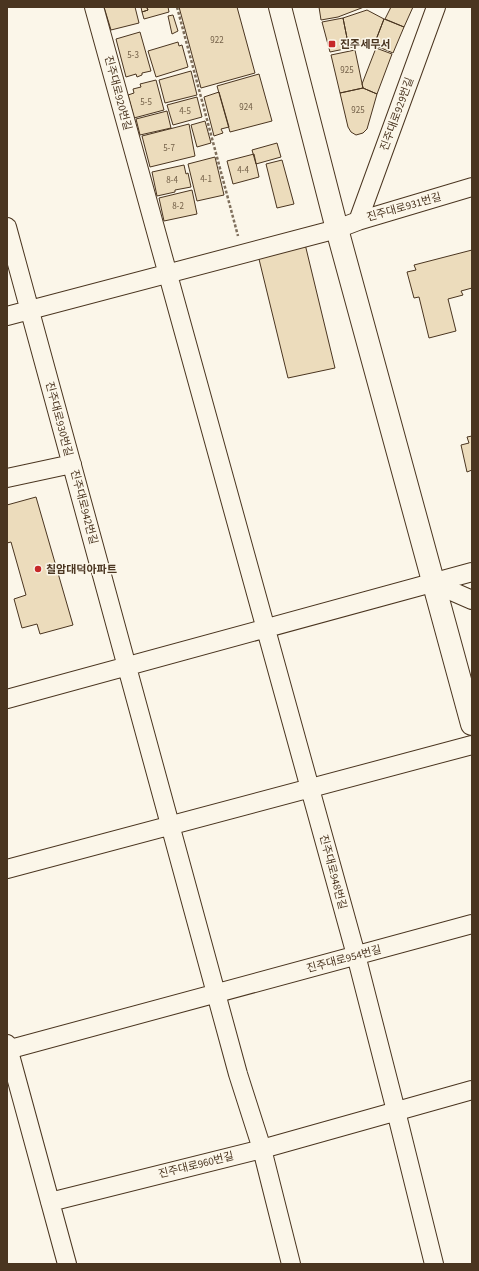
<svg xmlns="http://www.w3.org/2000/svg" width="479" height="1271" font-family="'Source Sans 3','Noto Sans KR',sans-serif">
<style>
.building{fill:#ecdcbc;stroke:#4a3520}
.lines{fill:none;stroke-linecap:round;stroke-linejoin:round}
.street-casing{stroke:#4a3520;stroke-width:20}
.secondary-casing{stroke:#4a3520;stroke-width:24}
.path{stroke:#7f6f5c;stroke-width:2.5;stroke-dasharray:3 2;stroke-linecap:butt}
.street{stroke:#fbf6e9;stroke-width:18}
.secondary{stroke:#fbf6e9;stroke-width:22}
.poi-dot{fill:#c62828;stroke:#fbf6e9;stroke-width:1.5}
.labels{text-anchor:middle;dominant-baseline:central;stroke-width:3;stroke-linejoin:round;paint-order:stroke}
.number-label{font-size:9px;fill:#725f47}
.poi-label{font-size:11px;font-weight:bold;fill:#4a3520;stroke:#fbf6e9;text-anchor:start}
.street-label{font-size:11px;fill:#4a3520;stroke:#fbf6e9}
</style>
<rect width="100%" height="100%" fill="#fbf6e9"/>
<path class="building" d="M104,7H135L139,23L111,30Z
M141,7H150L147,8L148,10L142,12Z
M150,7H168L169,12L144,19L142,12L148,10L147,8Z
M179,7H237L255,73L201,88Z
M319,7H364L338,17L321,20Z
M391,7H413L404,27L385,19Z
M367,10L384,19L374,45L366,43L349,48L343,18Z
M173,15L178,31L172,34L168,16Z
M343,18L349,48L330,52L322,22Z
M384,19L404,27L393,53L374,45Z
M140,32L151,71L142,73V75L137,77L136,74L126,77L116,39Z
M178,42L179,46L182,45L188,67L156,77L148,51Z
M376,48L392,54L377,94L363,88L362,84Z
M355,50L363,88L340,93L331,55Z
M191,71L197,95L165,103L159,80Z
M259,74L272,121L230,132L217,86Z
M156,80L164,110L134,118L128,95L134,93L133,89L141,87L140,84Z
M363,88L377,94L367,129L363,133L356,135L351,132L348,127L340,93Z
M219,92L229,127L221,129L223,133L214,136L204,97Z
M197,97L202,117L173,125L167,105Z
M167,111L171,128L140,135L136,119Z
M205,121L211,143L197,147L191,125Z
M189,124L195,156L150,167L142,136Z
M277,143L281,157L256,164L252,150Z
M254,154L259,177L233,184L227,161Z
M215,157L224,195L197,201L188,164Z
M282,160L294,204L277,208L266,164Z
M184,165L186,174L188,173L191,187L175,190V192L157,196L152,172Z
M192,190L197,214L164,221L159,198Z
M305,244L335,368L288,378L258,255Z
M472,250V288L461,291L463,295L448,299L456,331L429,338L419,297L414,298L407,272L416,270L414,265Z
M472,436V470L467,472L461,445L469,443L467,437Z
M36,497L73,625L40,634L37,624L22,628L14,599L26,595L11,542L7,543V505Z"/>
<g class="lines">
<g class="street-casing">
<path id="street" d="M94,7L356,955L396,1111L434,1264
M358,221L436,7
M7,227L238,1074L262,1149L291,1264
M7,316L337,229L358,221L472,187
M7,478L72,464
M433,583L472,600
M7,699L472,572
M7,869L472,745
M7,1044L67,1264
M7,1050L472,924
M50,1202L262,1149L472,1090"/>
</g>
<g class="secondary-casing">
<path id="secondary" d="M280,7L337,229L472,724"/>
</g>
<path class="path" d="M177,7L238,236"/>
<use href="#street" class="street"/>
<use href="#secondary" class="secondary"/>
</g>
<g class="poi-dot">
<rect x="328" y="40" width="8" height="8" rx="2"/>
<circle cx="38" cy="569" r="4"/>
</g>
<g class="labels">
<g class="number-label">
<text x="217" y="40">922</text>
<text x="133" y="55">5-3</text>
<text x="347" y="70">925</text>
<text x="146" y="102">5-5</text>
<text x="246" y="107">924</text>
<text x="358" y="110">925</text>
<text x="185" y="111">4-5</text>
<text x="169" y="148">5-7</text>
<text x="243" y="170">4-4</text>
<text x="206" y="179">4-1</text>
<text x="172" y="180">8-4</text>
<text x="178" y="206">8-2</text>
</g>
<g class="poi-label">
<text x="340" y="44">진주세무서</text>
<text x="46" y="569">칠암대덕아파트</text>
</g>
<g class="street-label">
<text transform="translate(118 93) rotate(75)">진주대로920번길</text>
<text transform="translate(397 114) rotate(-70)">진주대로929번길</text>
<text transform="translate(404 207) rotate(-16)">진주대로931번길</text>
<text transform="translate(59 419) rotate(75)">진주대로930번길</text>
<text transform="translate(84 507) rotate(75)">진주대로942번길</text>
<text transform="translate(333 872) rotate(75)">진주대로948번길</text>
<text transform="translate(344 959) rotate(-15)">진주대로954번길</text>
<text transform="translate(196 1165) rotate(-14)">진주대로960번길</text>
</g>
</g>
<rect width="479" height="1271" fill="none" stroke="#4a3520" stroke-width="16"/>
</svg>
